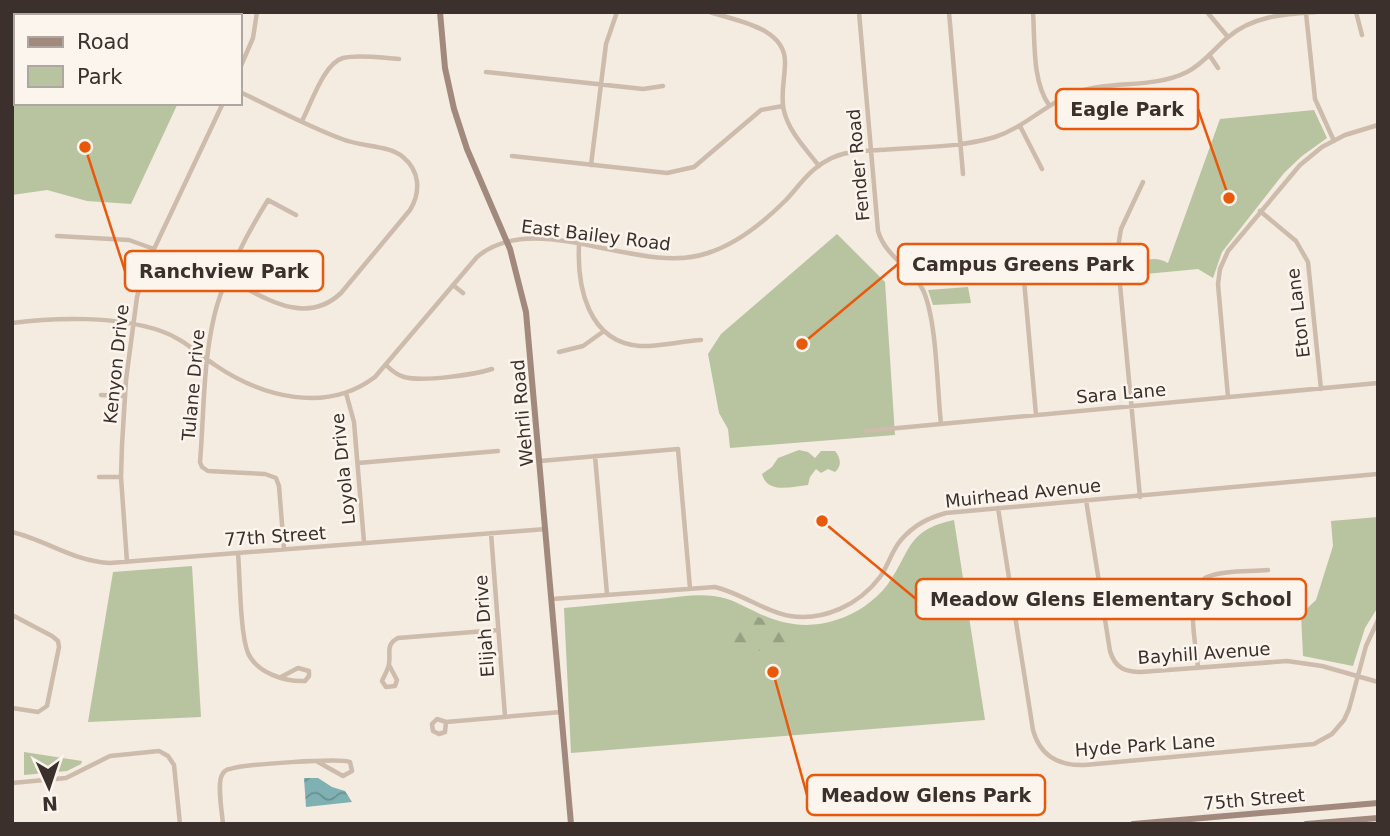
<svg xmlns="http://www.w3.org/2000/svg" width="1390" height="836" font-family="'DejaVu Sans',sans-serif">
<style>
.green{fill:#b8c4a0}
.forest{fill:url(#forest-firs)}
.water{fill:url(#water-waves)}
.lines{fill:none;stroke-linecap:round;stroke-linejoin:round}
.street{stroke:#cdbbac;stroke-width:4.5}
.secondary{stroke:#a18a7d;stroke-width:6}
.labels{text-anchor:middle;dominant-baseline:central;stroke-width:5;stroke-linejoin:round;paint-order:stroke}
.street-label{font-size:18px;fill:#3b302b;stroke:#fbf5ee}
.leader{fill:none;stroke:#e8590c;stroke-width:2.5}
.callout-dot{fill:#e8590c;stroke:#fbf5ee;stroke-width:2.5}
.callout{fill:#fbf5ee;stroke:#e8590c;stroke-width:2.5}
.callout-label{font-size:19px;text-anchor:middle;font-weight:bold;fill:#3b302b}
</style>
<defs>
<pattern id="forest-firs" width="22" height="20" patternUnits="userSpaceOnUse" patternTransform="scale(1.75)"><rect width="22" height="20" fill="#b8c4a0"/><path d="M5 1l3.5 6h-7zM16 11l3.5 6h-7z" fill="#97a083"/></pattern>
<pattern id="water-waves" width="16" height="10" patternUnits="userSpaceOnUse" patternTransform="scale(1.75)"><rect width="16" height="10" fill="#7fb0b2"/><path d="M0 5q4-4 8 0t8 0" fill="none" stroke="#699091"/></pattern>
</defs>
<rect width="100%" height="100%" fill="#f4ebe1"/>
<path class="green" d="M12,63H16V103H178L131,204L87,201L47,190L12,195Z
M1314,110L1327,138L1302,156L1284,173L1222,252L1213,278L1198,269L1135,275L1125,282L1124,273C1138,262 1152,254 1168,263L1220,119Z
M837,234L885,282L895,435L730,448L728,429L719,413L708,354L721,334Z
M968,287L971,303L933,305L928,290Z
M799,450L808,452L815,458L821,451H835C841,458 842,466 835,472L828,469L821,473L816,469L810,477L808,485C791,487 767,494 762,474L772,467L778,458Z
M1378,517V607L1365,628L1353,666L1303,656L1301,614L1316,600L1333,546L1331,521Z
M954,520L985,720L571,753L564,608C596,605 628,602 660,599C678,597 696,594 714,596C733,599 741,605 758,613C783,625 809,629 836,620C856,614 875,601 888,584C911,552 906,530 954,520Z
M192,566L201,717L88,722L113,572Z
M24,752L82,761L81,764L67,771L24,775Z"/>
<path class="forest" d="M754,615L777,626L796,631L792,647C771,646 751,654 730,655L725,650C732,636 741,622 754,615Z"/>
<path class="water" d="M304,778H318L332,787L345,791L352,802L306,807Z"/>
<g class="lines">
<path class="street" d="M710,12C736,21 786,27 785,63C785,78 780,96 784,111C789,132 806,149 819,166
M859,12L878,231C886,258 912,267 923,290C937,320 937,389 941,424
M949,12L963,174
M1033,12C1035,41 1032,81 1049,105
M1207,12L1228,37
M1356,12L1362,35
M1306,13L1315,99L1334,141
M1210,56L1218,68
M240,68L253,38L257,12
M486,72L643,89L663,86
M302,121C311,104 324,63 343,58C360,54 382,58 399,59
M1020,126L1042,169
M512,156L667,173L694,167L761,110L783,106
M591,165L606,44L617,12
M1260,211L1296,241L1308,262L1321,389
M57,236L129,240L154,249
M579,245C577,287 588,342 640,346C660,347 681,341 701,340
M1011 268a12 12 0 1 1 24 0a12 12 0 1 1-24 0Z
M228,279C264,297 305,327 341,293L410,210C421,192 420,171 403,157C389,145 361,147 342,139C307,126 274,108 240,92
M1024,280L1036,415
M453,285L463,293
M12,323C57,317 118,316 161,331C182,338 197,353 215,365C262,397 326,414 375,377L477,257C536,207 638,277 708,253C736,244 765,221 786,200C799,186 810,169 828,160C843,151 862,151 879,150C917,147 959,148 995,137C1026,127 1047,102 1078,92C1113,80 1153,89 1187,72C1203,64 1213,50 1227,38C1252,16 1284,14 1316,12
M559,352L583,346L604,331
M386,365C391,370 397,375 404,377C422,382 474,375 492,369
M346,393L354,422L364,542
M101,395L125,396
M1228,397L1218,284L1220,269L1228,251L1300,165L1322,147L1345,135L1378,125
M866,431L1378,383
M595,456L607,594
M540,461L678,449L690,588
M358,463L498,451
M99,477H121
M1140,497L1117,253L1121,229L1143,182
M1086,500L1110,651C1115,668 1125,672 1141,672L1287,661L1322,666L1378,682
M998,508L1033,730C1040,756 1058,766 1085,765L1314,744L1332,734L1344,720L1349,709L1366,646L1378,620
M12,532C46,540 75,562 110,563L546,529
M491,533L505,716
M284,549L279,486L276,478L265,474L208,471L202,467L200,462C204,414 203,364 214,317C222,281 248,232 268,200L296,215
M238,553C240,576 240,634 248,653C257,673 285,682 305,681L309,676V671L298,668L281,677
M127,562L121,477L122,445L126,380L137,297L146,266L223,103
M552,599L715,587C741,593 765,612 790,616C824,621 859,605 880,577C888,566 892,550 901,540C914,525 928,518 946,513L1378,474
M12,615L52,636L58,641L59,647L47,706L38,712L12,708
M389,665L397,680L395,686L386,687L382,681C384,676 388,670 389,664C391,652 385,645 398,638L498,630
M1198,667C1196,645 1183,589 1207,577C1224,570 1249,572 1268,570
M446,722L445,732L439,734L433,731L432,724L437,719L446,722L561,712
M12,783L66,778L110,756L159,751L168,756L174,765L180,824
M223,824C222,813 217,783 222,775C223,772 227,769 230,769C244,764 340,758 350,762L352,771L343,776L318,762"/>
<path class="secondary" d="M440,12L445,68L454,109L467,149L510,249L526,312L571,824
M1133,824L1378,803
M1306,824L1378,818"/>
</g>
<g class="labels">
<g class="street-label">
<text transform="translate(858 165) rotate(-95)">Fender Road</text>
<text transform="translate(596 235) rotate(7)">East Bailey Road</text>
<text transform="translate(1298 313) rotate(-97)">Eton Lane</text>
<text transform="translate(116 364) rotate(-84)">Kenyon Drive</text>
<text transform="translate(193 385) rotate(-85)">Tulane Drive</text>
<text transform="translate(1121 393) rotate(-5)">Sara Lane</text>
<text transform="translate(522 413) rotate(-95)">Wehrli Road</text>
<text transform="translate(343 469) rotate(-96)">Loyola Drive</text>
<text transform="translate(1023 493) rotate(-6)">Muirhead Avenue</text>
<text transform="translate(275 536) rotate(-4)">77th Street</text>
<text transform="translate(484 626) rotate(-94)">Elijah Drive</text>
<text transform="translate(1204 653) rotate(-4)">Bayhill Avenue</text>
<text transform="translate(1145 745) rotate(-4)">Hyde Park Lane</text>
<text transform="translate(1254 799) rotate(-5)">75th Street</text>
</g>
</g>
<path class="leader" d="M1229 198L1198 109M802 344L898 264M85 147L125 271M822 521L916 599M773 672L807 795"/>
<g class="callout-dot">
<circle cx="1229" cy="198" r="7"/>
<circle cx="802" cy="344" r="7"/>
<circle cx="85" cy="147" r="7"/>
<circle cx="822" cy="521" r="7"/>
<circle cx="773" cy="672" r="7"/>
</g>
<g class="callout">
<rect x="1056" y="89" width="142" height="40" rx="7"/>
<rect x="898" y="244" width="250" height="40" rx="7"/>
<rect x="125" y="251" width="198" height="40" rx="7"/>
<rect x="916" y="579" width="390" height="40" rx="7"/>
<rect x="807" y="775" width="238" height="40" rx="7"/>
</g>
<g class="callout-label">
<text x="1127" y="116">Eagle Park</text>
<text x="1023" y="271">Campus Greens Park</text>
<text x="224" y="278">Ranchview Park</text>
<text x="1111" y="606">Meadow Glens Elementary School</text>
<text x="926" y="802">Meadow Glens Park</text>
</g>
<rect width="1390" height="836" fill="none" stroke="#3b302b" stroke-width="28"/>
<rect x="14" y="14" width="228" height="91" fill="#fbf5ee" stroke="#aea6a0" stroke-width="2"/>
<rect x="28" y="37" width="35" height="10" fill="#a18a7d" stroke="#aea6a0" stroke-width="2"/>
<text x="77" y="49" font-size="21" fill="#3b302b">Road</text>
<rect x="28" y="66" width="35" height="21" fill="#b8c4a0" stroke="#aea6a0" stroke-width="2"/>
<text x="77" y="84" font-size="21" fill="#3b302b">Park</text>
<g transform="translate(49 787) rotate(177)" stroke="#fbf5ee" stroke-width="5" paint-order="stroke">
<path d="M0-5L12 26L0 18L-12 26Z" fill="#3b302b"/>
<text y="-10" font-size="19" font-weight="bold" text-anchor="middle" fill="#3b302b">N</text>
</g>
</svg>
